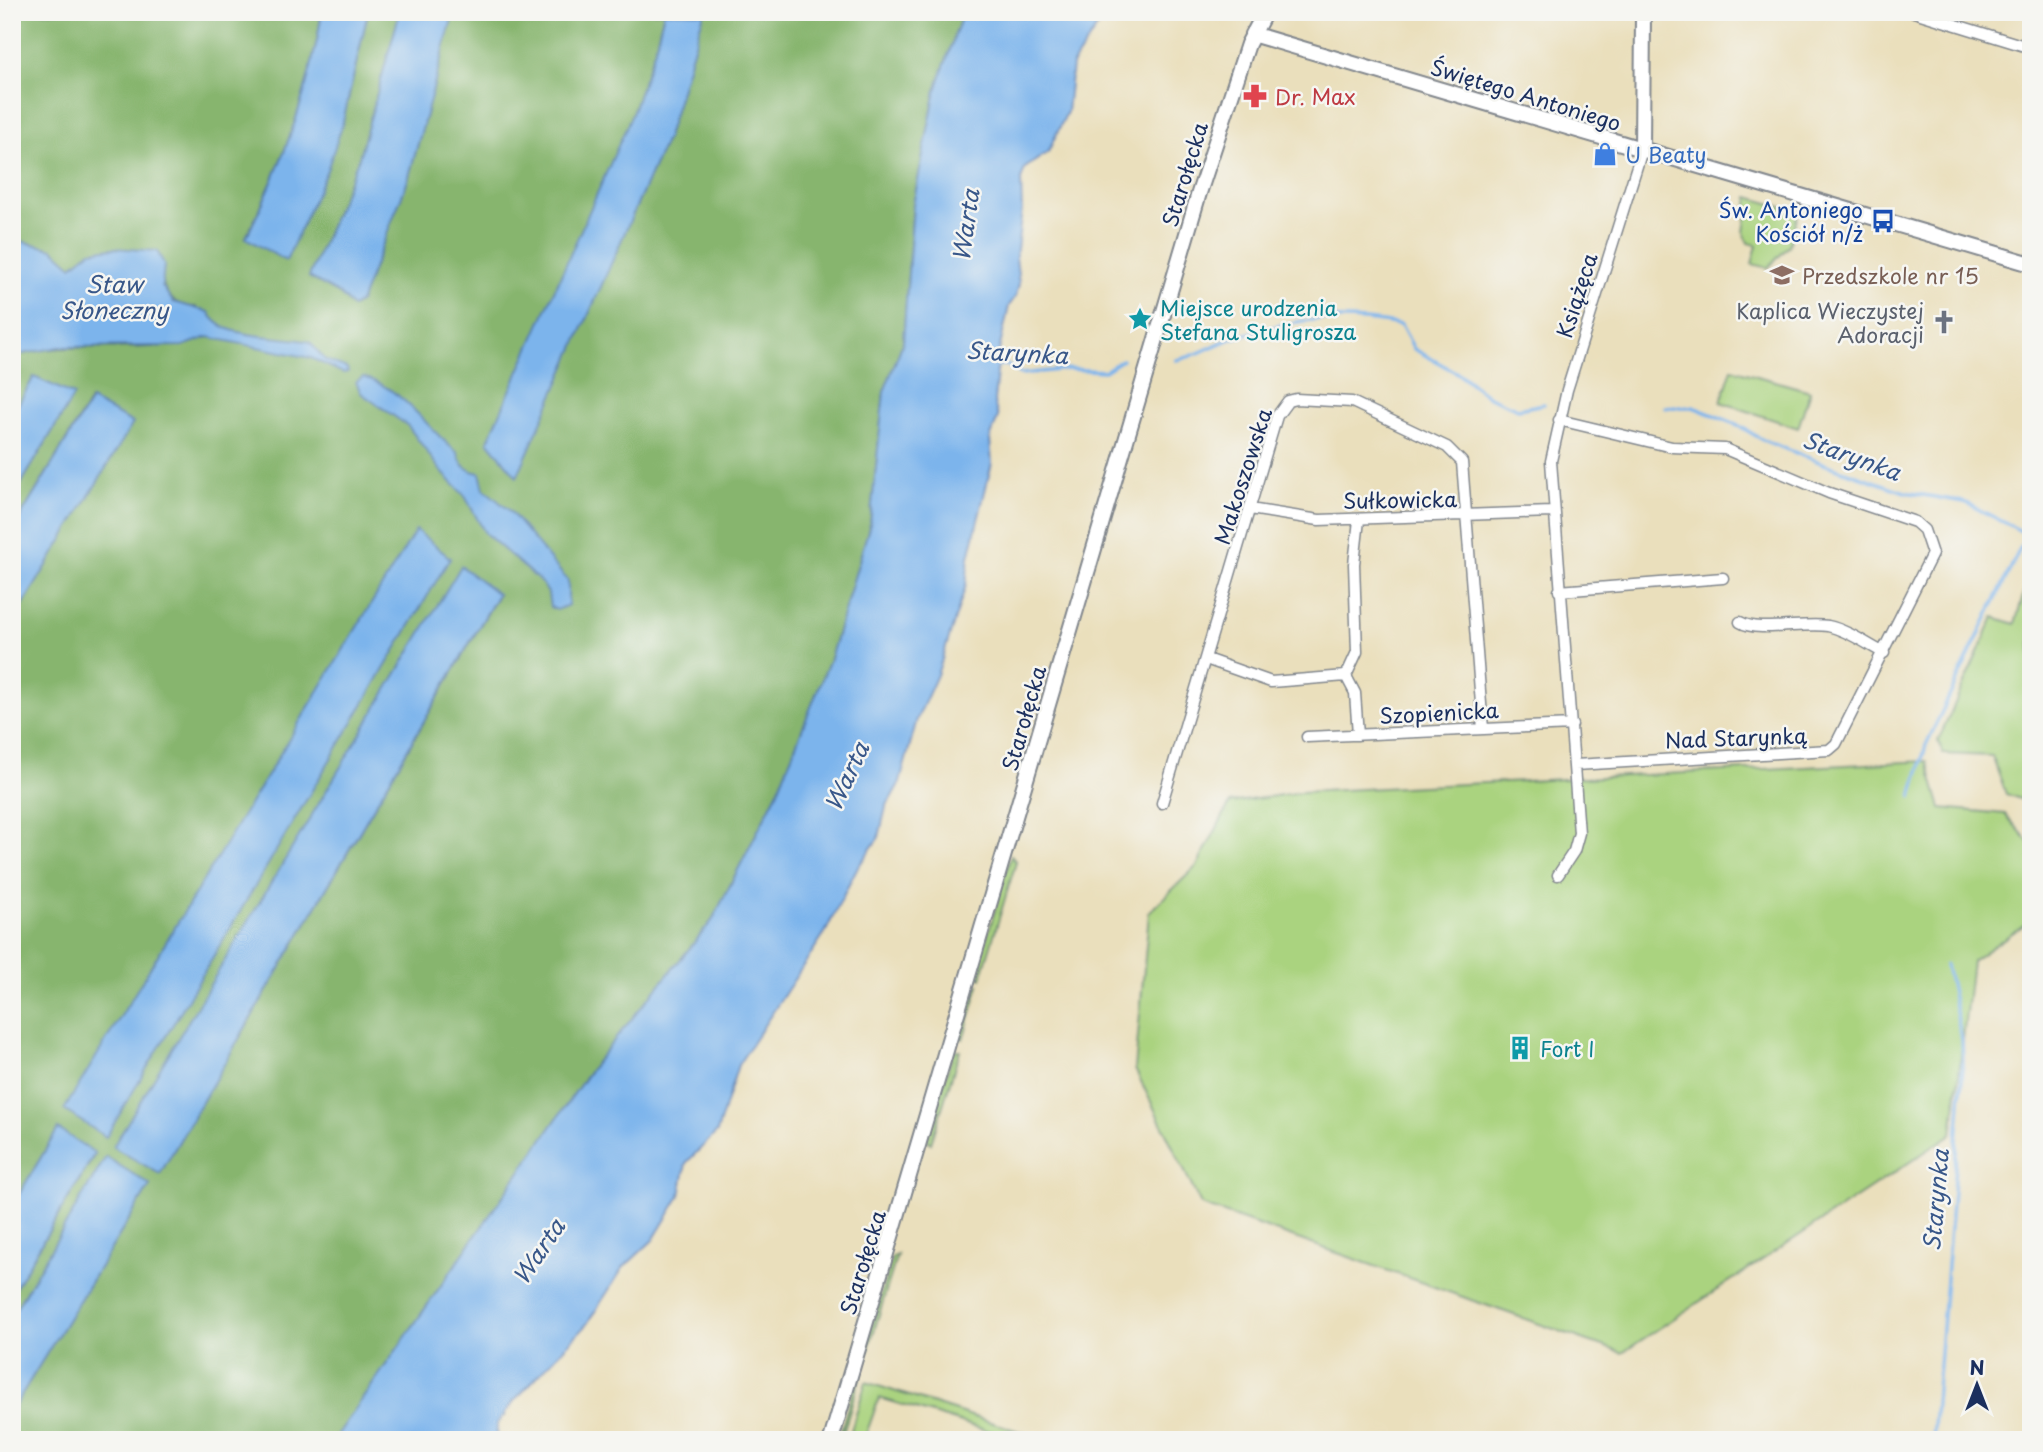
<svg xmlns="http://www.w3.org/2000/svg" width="2043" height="1452" font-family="'Playpen Sans',sans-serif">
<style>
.green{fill:#aad37f;stroke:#62816e;stroke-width:2}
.forest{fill:#87b56e;stroke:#517266;stroke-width:2;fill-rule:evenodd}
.water{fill:#7cb4ec;stroke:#4c72a5;stroke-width:2}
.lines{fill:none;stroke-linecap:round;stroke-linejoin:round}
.stream{stroke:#7cb4ec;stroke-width:3.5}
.street-casing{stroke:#82878d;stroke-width:13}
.secondary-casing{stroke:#82878d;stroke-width:18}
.street{stroke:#fff;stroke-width:10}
.secondary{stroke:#fff;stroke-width:14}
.labels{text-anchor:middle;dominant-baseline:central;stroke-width:5;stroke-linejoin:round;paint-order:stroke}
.street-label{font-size:21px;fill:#1b2f5e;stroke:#f6f6f2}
.health-label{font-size:21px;fill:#be3a42;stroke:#f6f6f2;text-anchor:start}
.shop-label{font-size:21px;fill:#366cbe;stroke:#f6f6f2;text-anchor:start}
.transit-label{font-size:21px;fill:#164399;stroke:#f6f6f2;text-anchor:end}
.education-label{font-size:21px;fill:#785e54;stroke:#f6f6f2;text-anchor:start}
.culture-label{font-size:21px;fill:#0d838f;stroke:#f6f6f2;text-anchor:start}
.worship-label{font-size:21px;fill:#5b616d;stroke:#f6f6f2;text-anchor:end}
.water-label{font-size:23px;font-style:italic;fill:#385789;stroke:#f6f6f2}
</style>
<rect width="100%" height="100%" fill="#f6f6f2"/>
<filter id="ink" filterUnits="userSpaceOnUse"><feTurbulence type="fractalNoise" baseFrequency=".0143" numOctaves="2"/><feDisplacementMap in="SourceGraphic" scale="14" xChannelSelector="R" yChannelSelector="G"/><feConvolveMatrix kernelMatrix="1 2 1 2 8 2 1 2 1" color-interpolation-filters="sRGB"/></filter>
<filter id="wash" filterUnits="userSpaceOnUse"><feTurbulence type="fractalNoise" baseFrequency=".00686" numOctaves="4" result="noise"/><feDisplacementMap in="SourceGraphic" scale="28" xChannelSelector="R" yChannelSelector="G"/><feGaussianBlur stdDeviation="1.57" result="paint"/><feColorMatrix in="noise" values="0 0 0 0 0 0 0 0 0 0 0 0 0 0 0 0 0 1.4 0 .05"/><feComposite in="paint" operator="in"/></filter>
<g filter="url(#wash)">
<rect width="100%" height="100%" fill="#eadfbc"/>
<path class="green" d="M1749,197L1796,211L1798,214L1789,246L1768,268L1752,264L1757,245L1748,243L1744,232Z
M1732,369L1810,391L1798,428L1721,402Z
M2031,560V803L2006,794L1992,756L1943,754L1938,741L1994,617L2015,624L2027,582L2030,580L2026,573Z
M1927,761L1941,808L2005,814L2031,844V920L1972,961L1952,1134L1622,1353L1201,1205L1135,1069L1149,912L1197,866L1230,803L1301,792Z
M1011,856L1016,862L981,978L976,975Z
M979,985L963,1039L958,1036L972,987Z
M954,1050H960L931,1143L927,1140Z
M897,1255L841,1440H838L892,1257Z
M866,1382L1046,1440H1021L1022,1435L1014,1432L1011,1440H1001L1002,1435L879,1398L864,1440H848Z"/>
<path class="forest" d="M12,12H322C310,92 282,166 246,237L285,260L342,126L368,12H400L359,158L309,277L340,294L353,307L360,302L408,180L454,12H664L654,52L630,119L516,477L667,137L704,12H963L936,90L913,205L903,342L884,392L870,524L830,659L777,793L712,921L594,1065L334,1440H12V1410L150,1185L106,1157L12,1315V1293L95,1154L58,1129L12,1206V623L133,423L90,400L12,531V499L74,395L34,377L12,415V356C77,338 145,358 208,337L214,323L196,307C171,307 158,289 164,264L113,248L92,251L72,266L53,249L12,239ZM461,567L498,595L160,1174L114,1147Z"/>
<path class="water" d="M322,12H368L342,126L327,170L286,261L246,238C282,166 310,92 322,12Z
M400,12H454L408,180L360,302L352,307L340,294L309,277L359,158Z
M664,12L704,13L667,137L517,477L488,441L630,119L654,52Z
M963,12H1100L1098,26L1072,65L1067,112L1048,152L1025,168L1021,180L1022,210L1016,257L1019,284L1016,296L1009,306L999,351L994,402L998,417L990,439L992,463L969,557L966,585L937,675L917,719L900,782L886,807L879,837L856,870L826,931L738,1065L717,1132L686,1163L680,1196L653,1240L623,1268L587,1324L515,1400L497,1424L496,1440H334L594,1065L712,921L777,793L830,659L870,524L884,392L903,342L913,205L936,90Z
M12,239L53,249L72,266L91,251L113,248L157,251L164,264L162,286L173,302L209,312C222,341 282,335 310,342L325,360L347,368L348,372L343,373L311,358L208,337L183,346L60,347L12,356Z
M34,377L74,395L12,499V415Z
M363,377C405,389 426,428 458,453C460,464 468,472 480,473L484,489L510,511L568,581V605L557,610L550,607L548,593L542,583L485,533L465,496L441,471L408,426L361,393L356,382Z
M91,400L133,423L12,623V531Z
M416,530L450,558L106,1137L64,1110Z
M461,566L498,594L160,1174L113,1147Z
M58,1129L95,1153L12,1293V1206Z
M106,1157L150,1185L12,1410V1315Z"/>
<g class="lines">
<path class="stream" d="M1176,360C1196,357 1212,345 1231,339C1294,318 1336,313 1401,325L1414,349L1459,374L1489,397L1518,409L1544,404
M992,365H1007L1021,374L1069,369L1105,371L1122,360
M1665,407H1693L1736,424L1763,440L1827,465L1905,492L1964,502L2027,534L1926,745L1912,797
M1933,1440L1963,1066L1962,1040L1946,965"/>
</g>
</g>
<g filter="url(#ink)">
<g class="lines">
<g class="street-casing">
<path id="street" d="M1914,12L2031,48
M1559,420L1672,447L1725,449L1829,493L1915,522L1924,530L1932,554L1836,744L1829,750L1575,765
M1250,509L1319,520L1552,512
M1559,591L1723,578
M1740,622C1757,633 1805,622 1828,626C1847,630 1867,644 1884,653
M1206,659L1271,682L1346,676
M1346,676L1357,652L1354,564L1359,520
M1346,676L1355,693L1358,735
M1307,737L1572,725
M1162,803L1277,416L1288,401L1296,399L1352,402L1447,447L1462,462L1483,729
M1558,875L1574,851L1579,833L1551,461L1567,390L1642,150"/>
</g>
<g class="secondary-casing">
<path id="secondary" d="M1252,34L2031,264
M1642,150L1643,12
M831,1440L1199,193L1248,44L1265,12"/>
</g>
<use href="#street" class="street"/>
<use href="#secondary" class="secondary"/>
</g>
</g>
<defs>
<g id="pharmacy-bare" transform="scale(1.89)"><path d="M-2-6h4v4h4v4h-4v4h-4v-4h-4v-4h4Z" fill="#e0444e" stroke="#f6f6f2" stroke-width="2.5" paint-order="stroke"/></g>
<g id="shop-bare" transform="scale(1.89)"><path d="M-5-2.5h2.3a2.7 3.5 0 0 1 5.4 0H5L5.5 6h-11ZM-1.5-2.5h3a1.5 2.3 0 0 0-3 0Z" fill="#3f7fe0" stroke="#f6f6f2" stroke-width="2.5" paint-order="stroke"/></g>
<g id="bus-bare" transform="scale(1.89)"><path d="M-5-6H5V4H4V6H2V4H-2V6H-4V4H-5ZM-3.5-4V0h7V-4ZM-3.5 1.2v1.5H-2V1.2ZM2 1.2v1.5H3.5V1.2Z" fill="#1a4fb4" stroke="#f6f6f2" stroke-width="2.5" paint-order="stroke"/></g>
<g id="school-bare" transform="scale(1.89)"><path d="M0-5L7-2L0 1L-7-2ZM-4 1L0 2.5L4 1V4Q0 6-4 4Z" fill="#8d6e63" stroke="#f6f6f2" stroke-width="2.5" paint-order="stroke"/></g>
<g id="sight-bare" transform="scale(1.89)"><path d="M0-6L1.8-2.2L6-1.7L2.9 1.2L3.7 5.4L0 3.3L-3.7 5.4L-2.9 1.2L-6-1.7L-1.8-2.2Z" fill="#0f9aa8" stroke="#f6f6f2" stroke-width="2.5" paint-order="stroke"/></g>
<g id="church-bare" transform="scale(1.89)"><path d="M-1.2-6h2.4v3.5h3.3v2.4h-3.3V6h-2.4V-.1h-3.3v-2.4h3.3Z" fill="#6b7280" stroke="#f6f6f2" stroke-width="2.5" paint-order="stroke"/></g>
<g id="building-bare" transform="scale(1.89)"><path d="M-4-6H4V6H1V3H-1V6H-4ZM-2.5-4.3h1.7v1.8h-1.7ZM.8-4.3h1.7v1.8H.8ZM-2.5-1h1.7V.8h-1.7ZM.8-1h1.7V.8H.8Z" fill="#0f9aa8" stroke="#f6f6f2" stroke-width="2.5" paint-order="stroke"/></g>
</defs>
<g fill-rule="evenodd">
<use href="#pharmacy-bare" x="1255" y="96"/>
<use href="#shop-bare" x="1605" y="154"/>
<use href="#bus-bare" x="1883" y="221"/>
<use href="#school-bare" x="1782" y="275"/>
<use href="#sight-bare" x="1140" y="319"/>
<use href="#church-bare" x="1944" y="322"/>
<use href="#building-bare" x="1520" y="1048"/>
</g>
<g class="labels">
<g class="street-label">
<text transform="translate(1526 94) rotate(17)">Świętego Antoniego</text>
<text transform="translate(1184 174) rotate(-73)">Starołęcka</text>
<text transform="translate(1576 295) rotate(-72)">Książęca</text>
<text transform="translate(1242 476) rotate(-72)">Makoszowska</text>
<text transform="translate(1400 499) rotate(-1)">Sułkowicka</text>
<text transform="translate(1439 712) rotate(-3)">Szopienicka</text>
<text transform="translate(1023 718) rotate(-74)">Starołęcka</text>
<text transform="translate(1736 737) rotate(-2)">Nad Starynką</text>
<text transform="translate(862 1262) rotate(-73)">Starołęcka</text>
</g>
<g class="health-label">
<text x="1275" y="96">Dr. Max</text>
</g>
<g class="shop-label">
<text x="1625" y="154">U Beaty</text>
</g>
<g class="transit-label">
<text x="1863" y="209">Św. Antoniego<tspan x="1863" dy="24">Kościół n/ż</tspan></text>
</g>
<g class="education-label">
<text x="1802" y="275">Przedszkole nr 15</text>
</g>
<g class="culture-label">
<text x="1160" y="307">Miejsce urodzenia<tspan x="1160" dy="24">Stefana Stuligrosza</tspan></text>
<text x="1540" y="1048">Fort I</text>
</g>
<g class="worship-label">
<text x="1924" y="310">Kaplica Wieczystej<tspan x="1924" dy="24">Adoracji</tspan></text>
</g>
<g class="water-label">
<text transform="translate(965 225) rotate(-82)">Warta</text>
<text x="114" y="283">Staw<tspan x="114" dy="26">Słoneczny</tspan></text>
<text transform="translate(1017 352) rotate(3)">Starynka</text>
<text transform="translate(1852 455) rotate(20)">Starynka</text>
<text transform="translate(846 776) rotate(-65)">Warta</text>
<text transform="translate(1935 1200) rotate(-85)">Starynka</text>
<text transform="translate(538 1251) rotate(-56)">Warta</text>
</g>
</g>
<rect width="2043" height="1452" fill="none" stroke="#f6f6f2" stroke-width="42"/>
<g transform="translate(1977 1385)" stroke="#f6f6f2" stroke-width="5" paint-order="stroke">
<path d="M0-5L12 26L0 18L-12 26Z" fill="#1b2f5e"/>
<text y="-10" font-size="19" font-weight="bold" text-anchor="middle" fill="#1b2f5e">N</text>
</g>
</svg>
